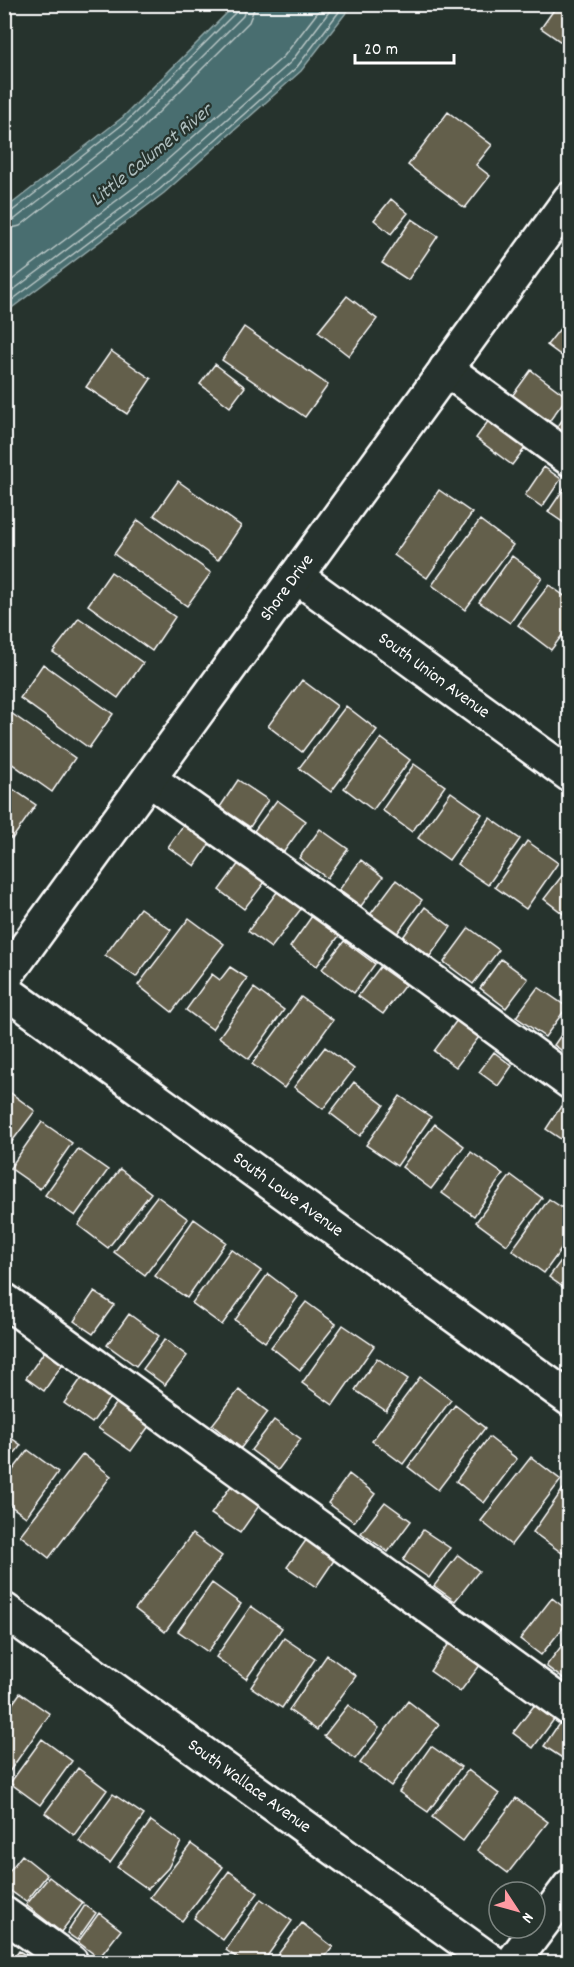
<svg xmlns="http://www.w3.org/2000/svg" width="574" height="1967" font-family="Dekko,sans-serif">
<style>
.water{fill:#4a6e6f;stroke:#92a8a9;stroke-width:1.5}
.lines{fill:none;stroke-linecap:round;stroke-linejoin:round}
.shore{stroke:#b7c5c5;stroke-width:1.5}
.building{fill:#645e4c;stroke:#fff;stroke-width:1.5}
.minor-casing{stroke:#fff;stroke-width:38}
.minor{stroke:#26332d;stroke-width:33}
.labels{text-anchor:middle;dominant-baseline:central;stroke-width:4.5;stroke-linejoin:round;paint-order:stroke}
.street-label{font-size:18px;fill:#fff;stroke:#26332d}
.water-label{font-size:20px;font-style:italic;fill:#aebebe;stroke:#26332d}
</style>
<rect width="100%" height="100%" fill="#26332d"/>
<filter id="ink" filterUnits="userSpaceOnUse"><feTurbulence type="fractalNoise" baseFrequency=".0167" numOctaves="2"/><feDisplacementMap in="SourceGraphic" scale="12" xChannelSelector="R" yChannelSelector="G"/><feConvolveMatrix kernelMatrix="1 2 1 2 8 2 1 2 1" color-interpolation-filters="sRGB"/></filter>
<g filter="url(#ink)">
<path class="water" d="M235,5H352L301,71L164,193L5,313V209L123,117Z"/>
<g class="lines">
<path class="shore" d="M4,214L11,212L127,121L237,11L239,4
M4,221L15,219L132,127L243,16L247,4
M4,230L20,226L138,133L249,22L256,4
M4,286L149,176L284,56L324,4
M4,297L155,183L291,62L335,4
M4,306L160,189L297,67L345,4"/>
</g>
<path class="building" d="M558,4H570V48L541,28Z
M448,112L492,145L476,165L490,176L465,208L408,165Z
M391,199L408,213L391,234L374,220Z
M412,219L438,236L408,280L382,263Z
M347,296L377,319L349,356L318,332Z
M570,316V362L547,345Z
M244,327L328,385L305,417L222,360Z
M111,351L151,379L127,414L86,387Z
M215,364L245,387L230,407L200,384Z
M531,370L567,397L548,423L512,396Z
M570,409V438L556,429Z
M489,420L525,448L512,465L476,438Z
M544,467L561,479L542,507L525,495Z
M178,481L241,526L218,560L154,515Z
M567,484L570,486V527L548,512Z
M439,490L472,513L427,578L394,555Z
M138,520L211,573L187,606L114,554Z
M480,520L513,545L465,610L432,585Z
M512,556L542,578L510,623L479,602Z
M111,572L175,617L152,651L88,605Z
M549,585L570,600V625L551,650L518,625Z
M79,618L143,663L118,698L53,652Z
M43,664L113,714L89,748L20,698Z
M302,680L337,706L302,752L268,726Z
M346,706L377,730L331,792L299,768Z
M11,713L75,758L52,792L4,758V723Z
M381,738L410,760L373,810L344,788Z
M414,764L445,786L412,832L382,810Z
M238,780L268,800L250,827L220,807Z
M4,783L36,805L12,839L4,833Z
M451,792L482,814L449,860L418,838Z
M277,800L306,821L283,853L254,831Z
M490,818L520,839L488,885L457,864Z
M184,824L211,842L195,866L168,847Z
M320,829L348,849L327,878L299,858Z
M527,841L558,863L526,909L495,887Z
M361,860L383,877L361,906L339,890Z
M239,863L265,882L244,909L219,890Z
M568,868L570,869V919L544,899Z
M396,880L422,900L396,935L369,916Z
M277,892L301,909L271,948L248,931Z
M425,907L451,927L430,956L403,937Z
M140,908L171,930L136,977L105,955Z
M312,916L339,936L317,966L290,947Z
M189,918L224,944L172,1012L138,985Z
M469,928L499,950L473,984L444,962Z
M344,941L375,964L354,993L322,969Z
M501,959L528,979L506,1008L480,988Z
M230,967L247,978L212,1029L186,1010L212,974L220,980Z
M380,967L405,985L383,1014L358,996Z
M538,987L567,1007L545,1037L516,1017Z
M254,988L284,1010L249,1059L219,1037Z
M301,997L333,1020L284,1088L252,1064Z
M457,1020L479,1037L456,1067L434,1051Z
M570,1022V1056L554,1045Z
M325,1047L354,1069L323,1109L294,1087Z
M494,1052L512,1066L498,1086L479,1072Z
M354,1082L384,1105L360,1136L330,1113Z
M4,1088L35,1111L4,1152Z
M400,1096L431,1117L397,1166L366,1145Z
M565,1100L570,1102V1145L546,1129Z
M42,1122L72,1143L40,1189L10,1168Z
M435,1124L464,1146L431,1189L402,1167Z
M78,1149L108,1170L75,1216L45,1195Z
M471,1152L503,1174L474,1216L442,1193Z
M120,1169L151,1193L108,1248L78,1225Z
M511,1175L542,1198L507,1245L476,1222Z
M157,1196L188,1219L145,1275L114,1252Z
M549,1199L570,1213V1237L544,1273L512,1250Z
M194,1219L226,1242L187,1298L155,1276Z
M570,1248V1292L549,1277Z
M231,1249L261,1271L222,1325L192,1303Z
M268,1274L298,1297L265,1342L235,1320Z
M94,1292L114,1305L93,1334L74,1321Z
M306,1302L336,1324L300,1370L271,1347Z
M129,1314L159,1336L136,1366L107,1345Z
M343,1325L374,1346L333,1405L302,1383Z
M165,1339L187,1356L165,1385L143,1369Z
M46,1349L64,1362L44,1391L26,1378Z
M377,1358L408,1379L386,1411L355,1390Z
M83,1376L111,1396L92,1423L64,1403Z
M420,1377L451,1400L403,1464L372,1441Z
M239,1390L268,1412L241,1448L212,1425Z
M119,1398L152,1422L131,1451L98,1428Z
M455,1405L485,1428L438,1490L408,1467Z
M274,1420L301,1439L278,1470L251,1450Z
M4,1433L21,1445L4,1468Z
M489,1437L517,1459L484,1503L456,1481Z
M28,1450L58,1472L26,1517L4,1501V1482Z
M83,1454L111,1476L49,1558L20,1535Z
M531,1457L561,1480L511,1545L481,1521Z
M349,1474L375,1494L354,1522L328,1503Z
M233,1483L261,1503L240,1533L211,1514Z
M563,1489L570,1494V1543L562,1553L533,1532Z
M385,1502L411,1521L388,1552L361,1533Z
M423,1530L450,1548L429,1578L403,1560Z
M192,1534L222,1556L165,1632L135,1609Z
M309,1536L337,1556L316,1587L287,1567Z
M458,1555L479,1571L455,1601L434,1586Z
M212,1583L241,1604L208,1652L178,1631Z
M552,1598L570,1612V1619L541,1655L520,1639Z
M251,1606L282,1628L246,1679L216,1657Z
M570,1635V1684L546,1666Z
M284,1638L315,1659L282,1708L251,1687Z
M450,1642L481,1664L460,1692L430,1671Z
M327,1655L356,1676L317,1730L289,1710Z
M20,1693L50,1714L4,1779V1716Z
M408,1701L439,1725L391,1786L360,1763Z
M536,1703L555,1718L533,1748L513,1733Z
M348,1705L379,1728L355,1759L324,1736Z
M562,1719L570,1724V1763L544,1746Z
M42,1739L72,1761L40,1805L10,1783Z
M431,1746L461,1767L428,1812L399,1792Z
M78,1768L107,1790L74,1835L45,1813Z
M468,1770L499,1794L463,1841L432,1817Z
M113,1794L144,1815L110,1863L79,1841Z
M516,1798L548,1822L508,1873L477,1850Z
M151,1821L181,1842L168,1868L148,1889L117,1867Z
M191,1844L223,1867L182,1921L150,1897Z
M22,1855L47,1875L26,1902L4,1886V1878Z
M229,1871L258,1893L223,1940L194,1918Z
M49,1877L83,1903L61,1932L26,1905Z
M261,1899L292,1921L263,1962H243L226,1950Z
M85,1905L96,1913L77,1940L67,1933Z
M99,1913L121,1930L99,1958L78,1942Z
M302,1923L333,1947L321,1962H272Z
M19,1951L37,1962H11Z"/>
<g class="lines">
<g class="minor-casing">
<g id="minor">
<path d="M446,369L570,459"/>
<path id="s1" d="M296,576L570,775"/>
<path d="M149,779L383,945L570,1082"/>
<path id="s2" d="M4,978L570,199"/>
<path id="s3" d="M4,990L570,1399"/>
<path d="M4,1300L570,1709"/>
<path id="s4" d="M4,1610L492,1962"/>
<path d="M4,1914L71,1962"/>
<path d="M513,1962L570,1886"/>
</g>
</g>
<use href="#minor" class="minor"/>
</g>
</g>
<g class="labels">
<g class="street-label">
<text stroke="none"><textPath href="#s2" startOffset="482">Shore Drive</textPath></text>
<text stroke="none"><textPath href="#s1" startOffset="170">South Union Avenue</textPath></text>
<text stroke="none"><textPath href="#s3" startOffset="350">South Lowe Avenue</textPath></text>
<text stroke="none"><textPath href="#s4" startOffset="302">South Wallace Avenue</textPath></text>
</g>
<g class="water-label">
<text transform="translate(152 156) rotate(-39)">Little Calumet River</text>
</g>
</g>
<rect width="574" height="1967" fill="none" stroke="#26332d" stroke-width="24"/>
<rect x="12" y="12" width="550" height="1943" fill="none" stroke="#fff" stroke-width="2" filter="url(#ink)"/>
<g transform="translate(517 1910) rotate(126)"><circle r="28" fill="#26332d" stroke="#7d8581" stroke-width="1.5"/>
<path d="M0-4.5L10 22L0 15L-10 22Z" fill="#ff9aa2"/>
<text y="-9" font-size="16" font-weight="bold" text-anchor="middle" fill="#ffffff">N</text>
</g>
<path d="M355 54v9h99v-9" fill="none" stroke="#ffffff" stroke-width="3"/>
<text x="364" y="54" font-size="18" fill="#ffffff" stroke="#26332d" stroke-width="4.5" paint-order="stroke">20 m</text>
</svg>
